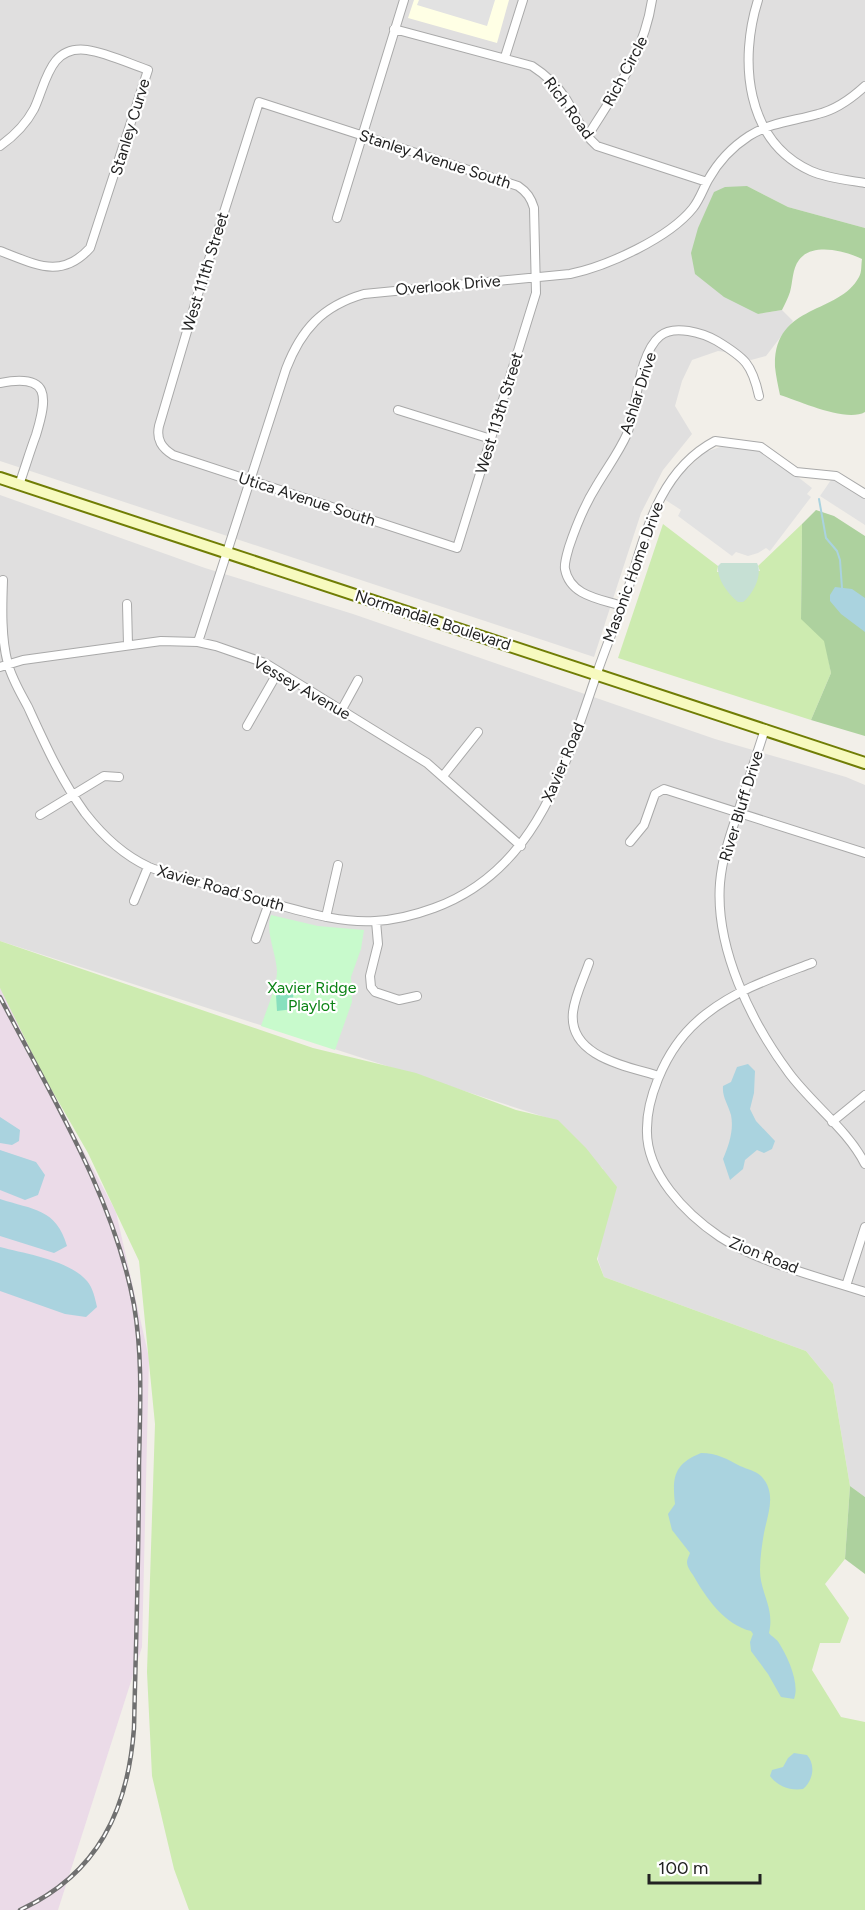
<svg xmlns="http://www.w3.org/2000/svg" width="865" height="1910" font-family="Figtree,sans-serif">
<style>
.residential{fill:#e0dfdf}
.industrial{fill:#ebdbe8}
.education{fill:#ffffe5}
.grass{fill:#cdebb0}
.forest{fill:#add19e}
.wetland{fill:#c6e0d4}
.park{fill:#c8facc}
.pitch{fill:#88e0be}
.parking{fill:#e2e2e2}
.water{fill:#aad3df}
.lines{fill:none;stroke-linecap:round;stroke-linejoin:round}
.stream{stroke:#aad3df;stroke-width:2}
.street-casing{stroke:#a9a9a9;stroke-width:10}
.secondary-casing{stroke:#707d05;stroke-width:14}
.street{stroke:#fff;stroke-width:8}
.secondary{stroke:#f7fabf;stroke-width:10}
.rail-casing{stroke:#707070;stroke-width:4.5}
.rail{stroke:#fff;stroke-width:2;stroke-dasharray:7;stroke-linecap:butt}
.labels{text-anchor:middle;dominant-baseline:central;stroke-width:4.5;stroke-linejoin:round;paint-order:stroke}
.street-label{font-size:16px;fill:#222;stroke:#fff}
.park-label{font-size:16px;fill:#0c8416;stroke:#fff}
</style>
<rect width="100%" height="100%" fill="#f2efe9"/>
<path class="residential" d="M0,0H865V228L788,207L747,186L757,314L782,310L793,321L766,356L751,360L733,353L718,351L692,360L682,381L675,406L692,434L663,470L641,513L594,657L0,461Z
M0,495L205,568L353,614L715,739L846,777L865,785V1497L850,1486L833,1384L806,1351L604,1277L598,1260L603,1169L554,1120L0,941Z"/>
<path class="industrial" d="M0,987L39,1067L116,1212L149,1358L142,1647L58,1910H0Z"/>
<path class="education" d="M414,0H509L497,43L408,18Z"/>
<path class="grass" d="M663,524L718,566L717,572L760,571L758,566L802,524L801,618L825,641L831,673L811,720L618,658Z
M0,941L313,1048L416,1073L516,1110L558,1120L586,1148L617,1187L597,1259L604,1277L806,1351L833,1384L850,1486L845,1559L825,1584L849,1618L840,1643H820L812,1670L841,1717L865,1722V1910H189L174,1869L152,1776L147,1672L155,1424L139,1261L88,1153L42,1073L0,988Z"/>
<path class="forest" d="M747,186L788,207L865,228V412C846,423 800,401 780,395C778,386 776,376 775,367C773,303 839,315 859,277C862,272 861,265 862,259C846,251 812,242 799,260C792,269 793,282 790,292C788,298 785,304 782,310L758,314L724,297L695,274L691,253L698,228L714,192L725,187Z
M816,510L834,516L865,536V736L811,720L831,673L824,641L801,619L802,524Z
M850,1486L865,1497V1574L845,1559Z"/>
<path class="wetland" d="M721,563H757C763,575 753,594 743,602H738C727,593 717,579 718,566Z"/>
<path class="park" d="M271,915L318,926L364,930L361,949L351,977L352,1002L335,1050L261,1026C266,1011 277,986 277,971C276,952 265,932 271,915Z"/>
<path class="pitch" d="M293,993L294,1009L277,1011L276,995Z"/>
<path class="parking" d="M419,0H495L487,26L417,5Z
M726,445L751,447L771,456L812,488L807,494L811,497L770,551L766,548L758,553L748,556L736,552L732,556L678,516L681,510L664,499L680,476L705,452Z
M833,477L865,498V525L820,496Z"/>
<path class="water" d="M835,587L852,589L865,598V632L841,614L830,601V595Z
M748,1064L755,1071L754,1093L750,1109L756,1121L775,1141L772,1149L764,1153L757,1150L745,1160L743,1169L730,1180L723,1159C729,1145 734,1130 731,1115C728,1104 722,1097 723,1086L731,1082L737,1067Z
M0,1117L20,1130L19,1141L12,1145L0,1143Z
M0,1150L36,1162L45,1175L38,1195L25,1200L0,1190Z
M0,1199C33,1210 56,1208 67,1246L54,1253L0,1236Z
M0,1247C26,1254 69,1260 87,1281C93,1288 95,1298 97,1307L86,1317L65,1314L0,1291Z
M701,1453C717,1453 727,1459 740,1466C747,1469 756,1471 761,1476C777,1493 768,1513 764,1533C762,1545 760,1557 760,1570C760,1593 775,1608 769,1633C772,1637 777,1639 779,1643C788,1657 800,1684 794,1699L781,1697L768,1674L751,1651L750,1642L753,1634L751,1631C725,1625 706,1598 693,1575C691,1572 687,1567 687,1562C687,1559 689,1556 690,1553L672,1530L668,1514L675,1504C672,1477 674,1464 701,1453Z
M794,1753L807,1755C816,1765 813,1781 803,1789C790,1791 777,1786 770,1776L772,1770L783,1767L788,1758Z"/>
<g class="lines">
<path class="stream" d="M819,499L826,538L837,551L840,560L842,588"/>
<g class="street-casing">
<path id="street" d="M758,0C739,60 745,141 811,171C827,178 847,180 865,183
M394,29L532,66C546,75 557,85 566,99C576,115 582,133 597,146L707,182
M505,57L523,0
M259,102L518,186C527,192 531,198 534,208L536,293L457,548L173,455C162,448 156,440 159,426L198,294Z
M587,137C615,92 644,54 652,0
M0,146C14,136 26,124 34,109C46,84 49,45 87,50C107,53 128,63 148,70L90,248C61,280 35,264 0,251
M337,218L404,0
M0,383C50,373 48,396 36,435C30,451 25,468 19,485
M398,410L491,439
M3,580C2,607 1,638 8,664C12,679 21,694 28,707C45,744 61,780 85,813C102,835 123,855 149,867C161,872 176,875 189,879C217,888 246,897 275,904C308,913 341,923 375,921C395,920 415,915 434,908C536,871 564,769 596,676C606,646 619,616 629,586C646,531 660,470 715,441L761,447L796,472L836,476L865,494
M127,604L128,645
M622,606C600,599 570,596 565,569C564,563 567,554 569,547C576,526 585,504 597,485C607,468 619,452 627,434C637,408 638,354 660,336C674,324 703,333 717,341C745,358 752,364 759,396
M198,642L286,369C301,330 322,306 364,294L570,274C608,266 669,238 693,208C700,199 703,189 708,180C718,162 732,147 749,136C771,122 794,121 818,114C835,110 852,98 865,86
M0,667L23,660L161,641L198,642L216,646L265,663L427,763L521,846
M341,711L358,680
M247,726L278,672
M765,729C756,757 747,785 738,812C730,835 722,859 720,883C715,948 751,1022 789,1073C812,1104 848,1130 865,1164
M443,776L478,732
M40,815L104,776L119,777
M630,842L644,825L655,794L664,789L865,853
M134,901L148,867
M326,917L338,865
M376,921L378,944L370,976L371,987L375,992L399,1000L417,996
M256,939L269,903
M589,963C584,978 575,995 573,1012C568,1057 627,1066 659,1076
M812,963C775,977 738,989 706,1014C685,1030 668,1054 658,1079C652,1094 647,1111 647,1128C645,1173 686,1214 720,1237C760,1263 819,1277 865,1292
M832,1122L865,1095
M846,1286L865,1227"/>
</g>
<g class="secondary-casing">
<path id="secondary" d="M0,478L865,763"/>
</g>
<use href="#street" class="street"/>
<use href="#secondary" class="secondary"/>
<g class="rail-casing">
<path id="rail" d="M0,997C50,1094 114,1197 134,1305C143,1357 140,1411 139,1464C139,1552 136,1640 134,1728C128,1810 98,1874 20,1910"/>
</g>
<use href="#rail" class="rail"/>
</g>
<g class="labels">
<g class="street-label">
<text transform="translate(625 71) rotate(-62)">Rich Circle</text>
<text transform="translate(569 108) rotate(54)">Rich Road</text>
<text transform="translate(130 127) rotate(-73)">Stanley Curve</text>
<text transform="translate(435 159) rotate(18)">Stanley Avenue South</text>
<text transform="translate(205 272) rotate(-73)">West 111th Street</text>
<text transform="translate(448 285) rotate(-5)">Overlook Drive</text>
<text transform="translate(638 393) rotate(-72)">Ashlar Drive</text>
<text transform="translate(499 413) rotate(-73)">West 113th Street</text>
<text transform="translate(307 499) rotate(18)">Utica Avenue South</text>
<text transform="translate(633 572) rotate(-70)">Masonic Home Drive</text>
<text transform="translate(433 620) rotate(18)">Normandale Boulevard</text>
<text transform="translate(302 688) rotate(30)">Vessey Avenue</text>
<text transform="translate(563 762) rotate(-67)">Xavier Road</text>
<text transform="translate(741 806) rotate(-73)">River Bluff Drive</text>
<text transform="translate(221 888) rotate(16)">Xavier Road South</text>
<text transform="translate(764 1255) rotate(22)">Zion Road</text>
</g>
<g class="park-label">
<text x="312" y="987">Xavier Ridge<tspan x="312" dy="18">Playlot</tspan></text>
</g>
</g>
<path d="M649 1874v9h111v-9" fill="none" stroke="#222222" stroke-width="3"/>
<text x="658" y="1874" font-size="18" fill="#222222" stroke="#ffffff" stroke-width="4.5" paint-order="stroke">100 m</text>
</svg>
